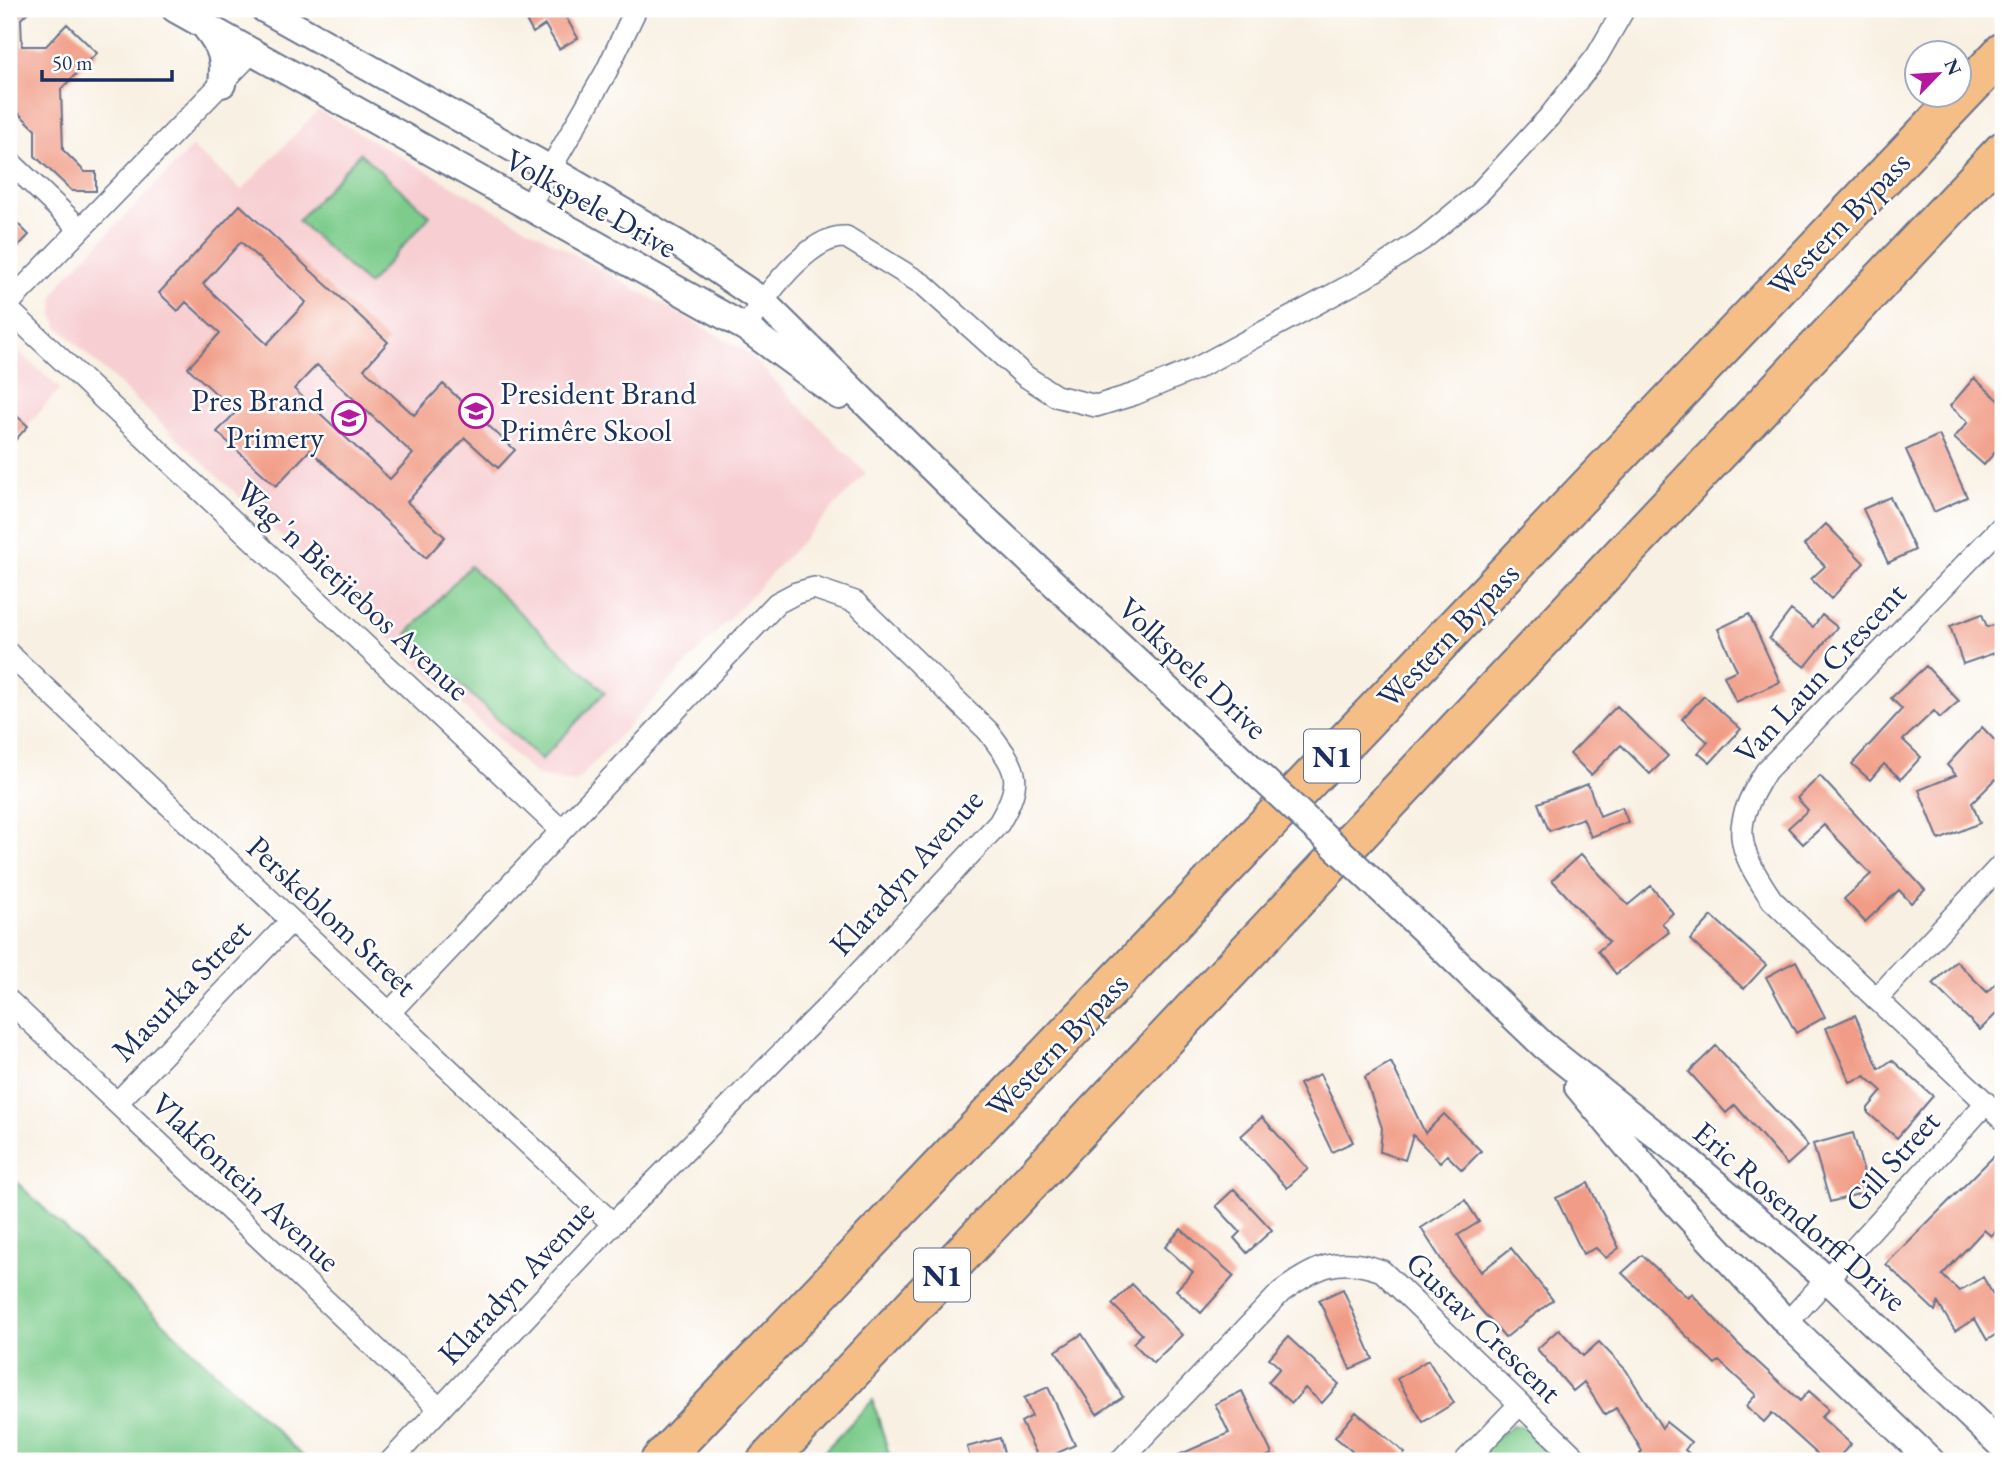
<svg xmlns="http://www.w3.org/2000/svg" width="2012" height="1470" font-family="'EB Garamond',serif">
<style>
.built{fill:#f7cfd2}
.green{fill:#7dcc8c;stroke:#4c7e75;stroke-width:2}
.building{fill:#f19c86;fill-rule:evenodd}
.lines{fill:none;stroke-linecap:round;stroke-linejoin:round}
.minor-casing{stroke:#68738c;stroke-width:24}
.tertiary-casing{stroke:#68738c;stroke-width:30}
.motorway-casing{stroke:#68738c;stroke-width:42}
.minor{stroke:#fff;stroke-width:21}
.tertiary{stroke:#fff;stroke-width:26}
.motorway{stroke:#f6be87;stroke-width:38}
.tertiary-bridge-casing{stroke:#68738c;stroke-width:30;stroke-linecap:butt}
.tertiary-bridge{stroke:#fff;stroke-width:26}
.labels{text-anchor:middle;dominant-baseline:central;stroke-width:5;stroke-linejoin:round;paint-order:stroke}
.shield{fill:#fff;stroke:#5f6d8e;stroke-width:2}
.shield-label{font-size:30px;font-weight:bold;fill:#1b2f5e}
.street-label{font-size:32px;fill:#1b2f5e;stroke:#fff}
.poi-label{font-size:32px;fill:#1b2f5e;stroke:#fff;text-anchor:start}
</style>
<rect width="100%" height="100%" fill="#fff"/>
<filter id="ink" filterUnits="userSpaceOnUse"><feTurbulence type="fractalNoise" baseFrequency=".0143" numOctaves="2"/><feDisplacementMap in="SourceGraphic" scale="14" xChannelSelector="R" yChannelSelector="G"/><feConvolveMatrix kernelMatrix="1 2 1 2 8 2 1 2 1" color-interpolation-filters="sRGB"/></filter>
<filter id="wash" filterUnits="userSpaceOnUse"><feTurbulence type="fractalNoise" baseFrequency=".00686" numOctaves="4" result="noise"/><feDisplacementMap in="SourceGraphic" scale="28" xChannelSelector="R" yChannelSelector="G"/><feGaussianBlur stdDeviation="1.57" result="paint"/><feColorMatrix in="noise" values="0 0 0 0 0 0 0 0 0 0 0 0 0 0 0 0 0 1.4 0 .05"/><feComposite in="paint" operator="in"/></filter>
<g filter="url(#wash)">
<rect width="100%" height="100%" fill="#f8f0e2"/>
<path class="built" d="M318,110L744,350L866,473L575,783L537,776L58,327L53,314L54,295L66,277L192,147L242,190Z
M9,342L60,389L9,447Z"/>
<path class="green" d="M360,153L430,216L368,285L298,221Z
M470,566L605,692L541,760L407,634Z
M9,1175L308,1461H9Z
M873,1400L891,1461H815Z
M1512,1425L1528,1428L1563,1461H1468Z"/>
<g id="blocks">
<path class="building" d="M9,9H31L21,19L22,46H46L67,24L97,53L61,89L63,150L85,172H96V191H72L35,156V129L9,104Z
M520,9H561L578,38L559,49L545,25L533,33Z
M240,205L388,342L364,369L414,415L443,384L515,450L498,468L465,438L407,502L445,537L426,558L310,450L276,486L217,432L236,412L188,368L220,333L186,302L178,311L159,293ZM241,242L306,302L267,344L203,284ZM317,365L413,454L390,479L294,389Z
M9,215L29,235L9,256Z
M1974,378L2003,404V443L1984,465L1954,438L1968,422L1950,406Z
M9,409L28,426L9,447Z
M1939,435L1967,497L1934,512L1906,450Z
M1890,497L1915,550L1888,563L1863,509Z
M1826,524L1864,563L1831,599L1811,579L1825,566L1804,545Z
M1791,610L1813,627L1822,615L1837,627L1805,667L1769,639Z
M1749,614L1780,682L1736,702L1724,676L1737,670L1718,629Z
M1982,614L1987,627L2003,622V650L1963,664L1950,626Z
M1926,666L1959,701L1940,718L1934,711L1903,740L1921,757L1901,779L1884,764L1870,780L1852,764L1902,709L1891,698Z
M1704,696L1741,729L1710,763L1698,753L1708,742L1682,719Z
M1617,706L1668,756L1650,774L1621,745L1591,775L1570,754Z
M1982,727L2003,749V786L1996,779L1972,803L1980,823L1939,840L1919,790L1956,775L1947,765Z
M1820,776L1925,890L1911,903L1899,890L1865,922L1844,899L1871,874L1824,825L1803,844L1788,828L1808,810L1797,798Z
M1588,784L1600,816L1622,807L1628,822L1591,837L1583,818L1549,831L1538,803Z
M1581,854L1628,905L1651,886L1673,913L1662,923L1669,932L1616,974L1598,951L1609,942L1552,880Z
M1712,916L1766,965L1744,989L1690,940Z
M1796,961L1825,1017L1796,1033L1766,977Z
M1956,961L1987,992L2003,976V1007L1980,1030L1933,984Z
M1855,1015L1879,1069L1892,1060L1933,1096L1897,1138L1868,1113V1108L1882,1091L1865,1076L1850,1082L1826,1028Z
M1716,1046L1808,1146L1787,1165L1735,1105L1726,1113L1689,1072Z
M1391,1062L1425,1133L1444,1114L1481,1151L1462,1170L1447,1155L1440,1162L1413,1135L1405,1160L1380,1152L1382,1128L1365,1077Z
M1320,1074L1353,1142L1332,1152L1299,1084Z
M1262,1117L1308,1169L1287,1188L1241,1136Z
M1853,1133L1869,1191L1830,1202L1813,1144Z
M2003,1147V1224L1991,1236L1984,1230L1942,1275L1959,1291L1983,1277L2003,1312V1330L1987,1340L1975,1319L1955,1331L1938,1303L1935,1311L1886,1264Z
M1588,1183L1619,1248L1606,1258L1596,1248L1583,1254L1556,1198Z
M1234,1189L1272,1230L1247,1253L1234,1238L1240,1232L1216,1206Z
M1465,1200L1479,1222L1458,1235L1481,1272L1511,1248L1553,1300L1505,1338L1451,1275L1421,1228Z
M1181,1229L1234,1276L1201,1313L1176,1290L1193,1272L1165,1247Z
M1642,1255L1688,1298L1692,1294L1737,1343L1800,1401L1809,1391L1829,1409L1821,1417L1851,1444L1835,1461H1825L1772,1413L1764,1422L1746,1406L1756,1395L1719,1361L1715,1364L1622,1273Z
M1132,1284L1182,1335L1153,1363L1133,1343L1142,1334L1112,1304Z
M1343,1289L1373,1359L1350,1369L1319,1300Z
M1559,1329L1583,1356L1599,1342L1626,1370L1662,1428L1666,1422L1691,1442L1685,1450L1698,1461H1649L1640,1454L1642,1451L1616,1408L1605,1415L1584,1382L1573,1391L1537,1349Z
M1082,1334L1123,1397L1097,1414L1056,1351Z
M1288,1337L1339,1384L1322,1403L1305,1388L1292,1403L1268,1382L1280,1368L1269,1358Z
M1428,1360L1454,1403L1423,1422L1397,1379Z
M1048,1387L1075,1445L1040,1461L1021,1422L1032,1416L1024,1398Z
M1242,1391L1272,1454L1258,1461H1165L1229,1433L1215,1404Z
M1356,1412L1405,1453L1398,1461H1364L1335,1437Z
M1000,1438L1006,1461H971L967,1447Z"/>
</g>
</g>
<g filter="url(#ink)">
<use href="#blocks" fill-opacity="0" stroke="#68738c" stroke-width="2"/>
<g class="lines">
<g class="minor-casing">
<path id="minor" d="M9,161L80,229
M529,206L606,72L636,9
M9,303L252,52
M9,310L561,830
M746,328C762,299 810,234 846,237L924,285L1025,376L1056,396L1096,406L1135,394L1195,369L1364,278L1423,239L1479,193L1549,117L1597,56L1624,9
M2003,525L1766,771C1730,828 1736,846 1772,900L2003,1119
M9,654L613,1224
M1876,999L2003,863
M9,1001L440,1409
M389,1013L777,603L796,593L814,588L855,602L988,731C1017,770 1025,778 999,823L830,1004L613,1224L391,1461
M117,1103L291,921
M1787,1323L1986,1103
M1120,1461L1281,1292C1316,1266 1340,1255 1382,1271L1579,1461
M1465,1461L1520,1404"/>
</g>
<g class="tertiary-casing">
<path id="tertiary" d="M175,9L746,328L839,396
M264,9L552,170L680,245L761,300L952,488L1248,765
M206,28C222,48 225,59 222,84
M1389,897L1543,1045L1688,1160L1828,1280L2003,1447
M1578,1087L1662,1188L1787,1323L1931,1461"/>
</g>
<g class="motorway-casing">
<path id="motorway" d="M660,1461L2003,52
M767,1461L2003,151"/>
</g>
<use href="#minor" class="minor"/>
<use href="#tertiary" class="tertiary"/>
<use href="#motorway" class="motorway"/>
<g class="tertiary-bridge-casing">
<path id="tertiary-bridge" d="M1248,765L1389,897"/>
</g>
<use href="#tertiary-bridge" class="tertiary-bridge"/>
</g>
</g>
<defs>
<g id="school-ring" transform="scale(1.75)"><circle r="9.5" fill="#fff" stroke="#b5179e" stroke-width="1.5"/><path d="M0-5L7-2L0 1L-7-2ZM-4 1L0 2.5L4 1V4Q0 6-4 4Z" fill="#b5179e"/></g>
</defs>
<g fill-rule="evenodd">
<use href="#school-ring" x="476" y="411"/>
<use href="#school-ring" x="349" y="418"/>
</g>
<g class="labels">
<g class="shield">
<rect x="1304" y="729.5" width="56" height="53" rx="5"/>
<rect x="914" y="1248.5" width="56" height="53" rx="5"/>
</g>
<g class="shield-label">
<text x="1332" y="756">N1</text>
<text x="942" y="1275">N1</text>
</g>
<g class="street-label">
<text transform="translate(591 203) rotate(29)">Volkspele Drive</text>
<text transform="translate(1839 224) rotate(-46)">Western Bypass</text>
<text transform="translate(353 590) rotate(43)">Wag 'n Bietjiebos Avenue</text>
<text transform="translate(1448 635) rotate(-46)">Western Bypass</text>
<text transform="translate(1193 668) rotate(43)">Volkspele Drive</text>
<text transform="translate(1820 673) rotate(-47)">Van Laun Crescent</text>
<text transform="translate(906 872) rotate(-48)">Klaradyn Avenue</text>
<text transform="translate(332 916) rotate(43)">Perskeblom Street</text>
<text transform="translate(181 990) rotate(-46)">Masurka Street</text>
<text transform="translate(1057 1045) rotate(-46)">Western Bypass</text>
<text transform="translate(1892 1161) rotate(-48)">Gill Street</text>
<text transform="translate(246 1182) rotate(43)">Vlakfontein Avenue</text>
<text transform="translate(1800 1216) rotate(41)">Eric Rosendorff Drive</text>
<text transform="translate(516 1282) rotate(-47)">Klaradyn Avenue</text>
<text transform="translate(1484 1327) rotate(44)">Gustav Crescent</text>
</g>
<g class="poi-label">
<text x="500" y="393">President Brand<tspan x="500" dy="37">Primêre Skool</tspan></text>
<text x="324" y="400" text-anchor="end">Pres Brand<tspan x="324" dy="37">Primery</tspan></text>
</g>
</g>
<rect width="2012" height="1470" fill="none" stroke="#fff" stroke-width="35"/>
<g transform="translate(1938 74) rotate(65)"><circle r="33" fill="#ffffff" stroke="#a4acbf" stroke-width="2"/>
<path d="M0-5L12 26L0 18L-12 26Z" fill="#b5179e"/>
<text y="-10" font-size="19" font-weight="bold" text-anchor="middle" fill="#1b2f5e">N</text>
</g>
<path d="M42 70v10h130v-10" fill="none" stroke="#1b2f5e" stroke-width="3.5"/>
<text x="52" y="70" font-size="21" fill="#1b2f5e" stroke="#ffffff" stroke-width="5" paint-order="stroke">50 m</text>
</svg>
